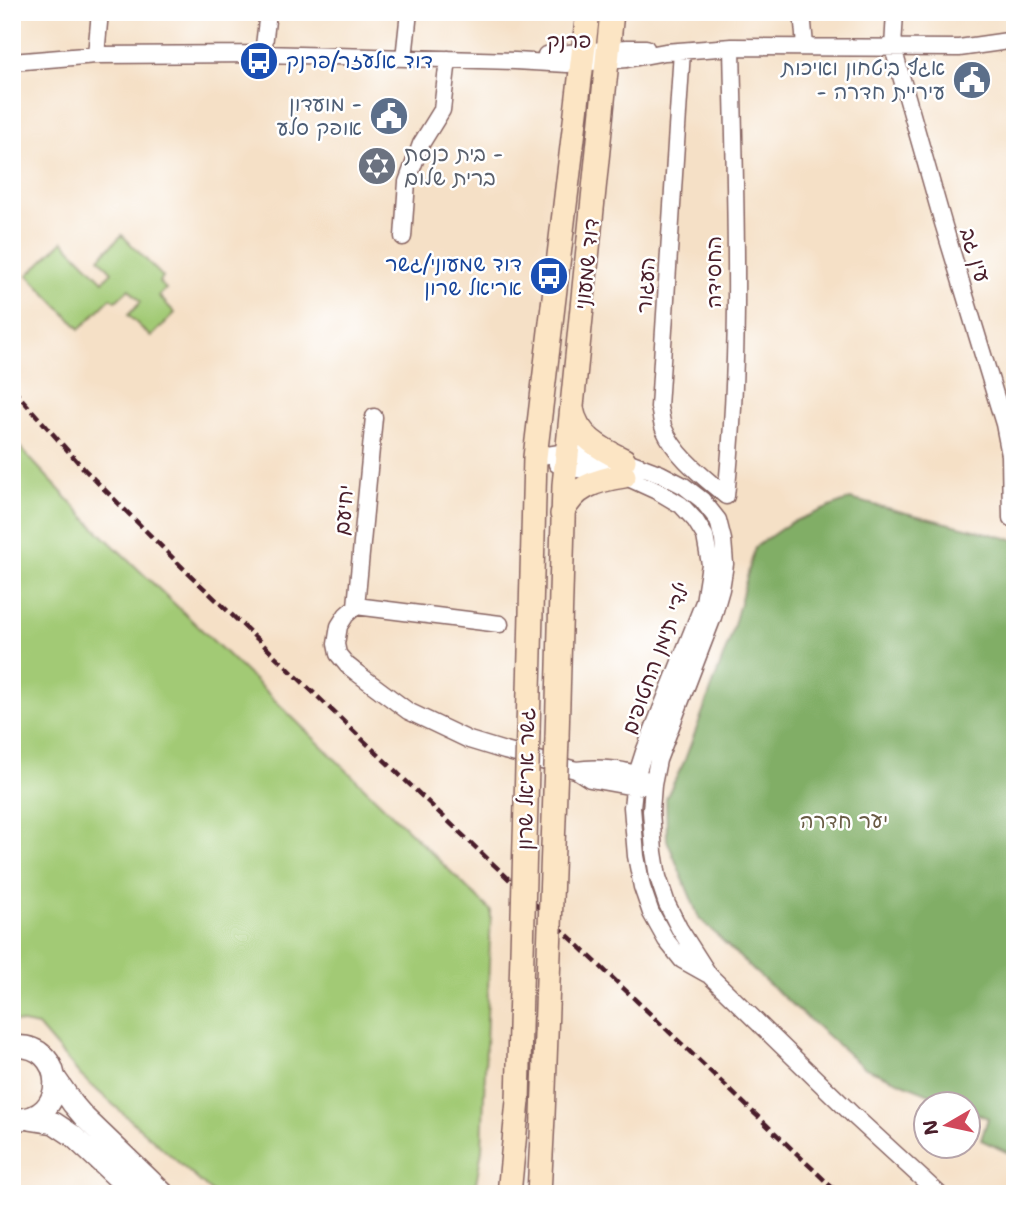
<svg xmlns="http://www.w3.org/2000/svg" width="1027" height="1206" font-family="'Shantell Sans','Playpen Sans Hebrew',sans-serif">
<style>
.green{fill:#a2ca75;stroke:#767450;stroke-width:2}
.forest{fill:#81ae66;stroke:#666648;stroke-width:2}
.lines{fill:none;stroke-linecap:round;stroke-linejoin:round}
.minor-casing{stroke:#866361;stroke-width:19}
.tertiary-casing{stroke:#866361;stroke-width:24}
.secondary-casing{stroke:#866361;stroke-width:26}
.minor{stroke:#fff;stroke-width:16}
.tertiary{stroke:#fff;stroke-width:21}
.secondary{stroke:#fce5c4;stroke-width:23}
.rail{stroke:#4a1f2b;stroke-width:4.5;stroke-dasharray:10 5;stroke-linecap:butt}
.secondary-bridge-casing{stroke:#866361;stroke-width:26;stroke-linecap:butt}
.secondary-bridge{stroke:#fce5c4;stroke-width:23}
.labels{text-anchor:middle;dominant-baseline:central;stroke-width:5;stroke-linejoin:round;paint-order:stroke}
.street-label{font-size:21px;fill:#4a1f2b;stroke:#fff}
.transit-label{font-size:21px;fill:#164399;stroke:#fff;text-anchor:start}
.service-label{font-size:21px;fill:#4e5e75;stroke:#fff;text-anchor:end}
.worship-label{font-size:21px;fill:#5b616d;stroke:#fff;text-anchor:start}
.park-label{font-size:21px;fill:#695b45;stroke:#fff}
</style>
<rect width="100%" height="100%" fill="#fff"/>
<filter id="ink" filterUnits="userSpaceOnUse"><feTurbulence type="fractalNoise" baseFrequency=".0143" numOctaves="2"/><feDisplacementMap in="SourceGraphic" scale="14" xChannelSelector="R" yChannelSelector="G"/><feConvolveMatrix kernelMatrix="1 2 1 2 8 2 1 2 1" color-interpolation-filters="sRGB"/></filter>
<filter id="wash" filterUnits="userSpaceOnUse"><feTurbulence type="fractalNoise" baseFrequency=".00686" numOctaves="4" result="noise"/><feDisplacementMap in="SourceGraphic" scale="28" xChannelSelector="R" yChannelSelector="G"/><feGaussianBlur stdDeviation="1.57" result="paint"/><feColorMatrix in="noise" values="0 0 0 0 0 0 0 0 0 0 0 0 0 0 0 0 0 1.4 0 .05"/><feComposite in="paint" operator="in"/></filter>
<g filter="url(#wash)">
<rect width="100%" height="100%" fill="#f5e0c6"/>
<path class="green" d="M122,235L163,277L159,282L166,289L159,296L175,313L151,337L128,315L141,302L129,289L116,301L111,298L80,329L28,275L63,241L103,281L112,272L99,258Z
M12,439L93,526L250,676L491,911L482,1150L474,1194H214L81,1076L38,1026L12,1021Z"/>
<path class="forest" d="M850,499L1015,540V1156L981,1140L988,1118L968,1110V1104H954L863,1067L754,971L699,918L667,840L666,798L684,762L731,636L755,547L790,523Z"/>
</g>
<g filter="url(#ink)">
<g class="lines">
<g class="minor-casing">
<path id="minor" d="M802,12L805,46
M895,12L893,48L943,223L1004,424L1010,455L1011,518
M682,51L659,407C661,414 661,422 664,429C676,457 704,477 726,496
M263,54L268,12
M96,55L100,12
M546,55L627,48H646
M404,58L409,12
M12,62L96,55L263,54L515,61L567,64L627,59L665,52L732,47L959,48L1015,40
M403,237L407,182L421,144L442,110L448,59
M374,417L356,606L346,615L339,626L336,644L338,654L347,665L357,673L408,711L469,740L505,751L576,770L590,779L634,787L643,786
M535,457L566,452L624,460L661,474L684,486L702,500L718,520L723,540L725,564L721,589L713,617L658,760L653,785L651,811L654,852L658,877L667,904L679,928L709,975L853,1115L939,1194
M557,464L565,467L624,476L659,492L681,505L695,520L705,536L710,564L704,602L644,752L635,780L632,807L636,856L642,887L651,913L666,940L682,960L707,974
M726,496C742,348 735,196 732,47
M356,606L500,624
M576,770C594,767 629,768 644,779"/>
</g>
<g class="tertiary-casing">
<path id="tertiary" d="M12,1047C67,1040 71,1124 12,1119
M55,1078L73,1104L85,1118L164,1194
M29,1119L54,1123L72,1135L135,1194"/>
</g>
<g class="secondary-casing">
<path id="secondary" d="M572,408C576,436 601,449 624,460
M562,514C573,487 597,480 624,476
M528,730L535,457L588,12
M557,738L564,485L612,12
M509,1194L518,1101
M539,1194L543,1116"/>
</g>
<use href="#minor" class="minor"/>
<use href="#tertiary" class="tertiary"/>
<use href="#secondary" class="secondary"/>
<path class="rail" d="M12,388L85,470L188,573L839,1194"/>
<g class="secondary-bridge-casing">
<path id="secondary-bridge" d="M518,1101L528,730
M543,1116L557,738"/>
</g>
<use href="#secondary-bridge" class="secondary-bridge"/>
</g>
</g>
<defs>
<g id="bus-disc" transform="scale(2.0125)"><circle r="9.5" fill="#1a4fb4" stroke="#fff"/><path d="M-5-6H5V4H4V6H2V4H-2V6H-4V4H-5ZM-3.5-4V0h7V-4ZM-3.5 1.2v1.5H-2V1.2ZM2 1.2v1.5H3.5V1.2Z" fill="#fff"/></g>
<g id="civic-disc" transform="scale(2.0125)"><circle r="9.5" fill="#5c6f8a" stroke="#fff"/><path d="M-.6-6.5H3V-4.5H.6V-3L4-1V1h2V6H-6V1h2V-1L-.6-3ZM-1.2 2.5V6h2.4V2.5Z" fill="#fff"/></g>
<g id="synagogue-disc" transform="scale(2.0125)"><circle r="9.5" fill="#6b7280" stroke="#fff"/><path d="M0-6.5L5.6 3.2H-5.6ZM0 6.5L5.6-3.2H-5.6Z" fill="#fff"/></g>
</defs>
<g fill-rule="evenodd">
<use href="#bus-disc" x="259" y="61"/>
<use href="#civic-disc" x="972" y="80"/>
<use href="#civic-disc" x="389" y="116"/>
<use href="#synagogue-disc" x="377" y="166"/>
<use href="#bus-disc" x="549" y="276"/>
</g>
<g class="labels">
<g class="street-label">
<text transform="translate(569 41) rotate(-1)">פרנק</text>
<text transform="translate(975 255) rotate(73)">עין גב</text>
<text transform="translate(587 264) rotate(-84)">דוד שמעוני</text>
<text transform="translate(714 272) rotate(-90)">החסידה</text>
<text transform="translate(646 285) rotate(-86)">העגור</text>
<text transform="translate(344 510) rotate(-85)">יחיעם</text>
<text transform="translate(656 658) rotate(-70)">ילדי תימן החטופים</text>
<text transform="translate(526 779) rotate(-89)">גשר אריאל שרון</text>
</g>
<g class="transit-label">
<text x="286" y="61">דוד אלעזר/פרנק</text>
<text x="522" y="264" text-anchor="end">דוד שמעוני/גשר<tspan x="522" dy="24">אריאל שרון</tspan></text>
</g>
<g class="service-label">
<text x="945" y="68">אגף ביטחון ואיכות<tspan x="945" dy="24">- עיריית חדרה</tspan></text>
<text x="362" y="104">מועדון -<tspan x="362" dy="24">אופק סלע</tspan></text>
</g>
<g class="worship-label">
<text x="404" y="154">בית כנסת -<tspan x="404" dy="24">ברית שלום</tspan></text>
</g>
<g class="park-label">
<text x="844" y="821">יער חדרה</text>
</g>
</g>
<rect width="1027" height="1206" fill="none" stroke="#fff" stroke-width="42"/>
<g transform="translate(947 1125) rotate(261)"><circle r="33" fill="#ffffff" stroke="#b7a5aa" stroke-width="2"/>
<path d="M0-5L12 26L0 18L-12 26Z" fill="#d1495b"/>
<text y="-10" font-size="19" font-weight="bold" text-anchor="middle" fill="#4a1f2b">N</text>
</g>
</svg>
